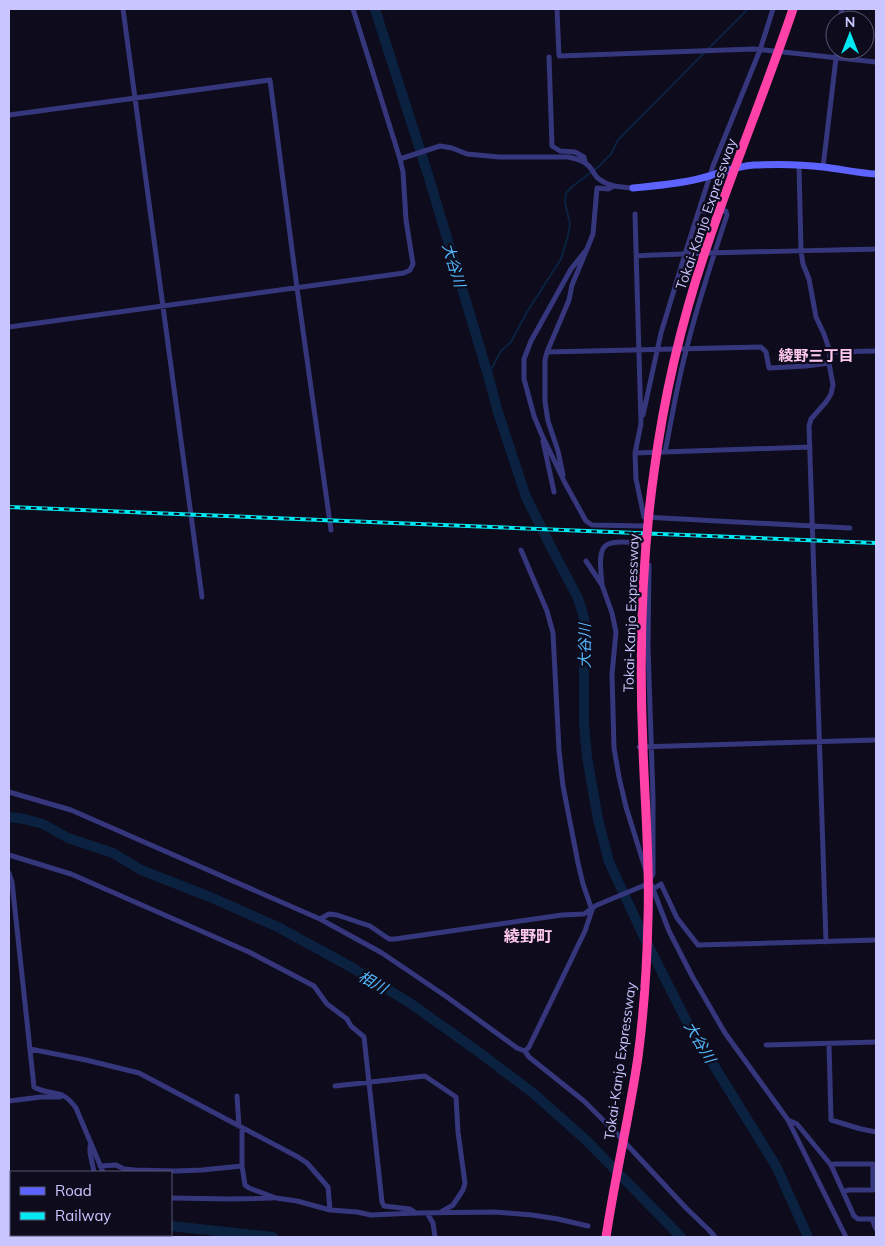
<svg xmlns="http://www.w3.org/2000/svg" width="885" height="1246" font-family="Mulish,'Noto Sans JP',sans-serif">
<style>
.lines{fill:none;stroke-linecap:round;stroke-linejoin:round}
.stream{stroke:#0a2240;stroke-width:2}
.river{stroke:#0a2240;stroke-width:10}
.street{stroke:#35367c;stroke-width:5}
.secondary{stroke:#5d63ff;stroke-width:7}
.rail-casing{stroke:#00e8f1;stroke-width:4}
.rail{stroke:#0d0b1c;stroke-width:2;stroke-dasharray:5.5;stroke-linecap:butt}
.highway-bridge{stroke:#ff41a8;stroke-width:9}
.labels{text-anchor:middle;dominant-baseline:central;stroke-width:4.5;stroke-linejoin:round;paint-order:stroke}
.street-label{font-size:14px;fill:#c9c6ff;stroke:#0d0b1c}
.water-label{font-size:15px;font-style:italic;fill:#54baff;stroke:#0d0b1c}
.neighbourhood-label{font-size:15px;font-weight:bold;fill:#ffc8ee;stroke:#0d0b1c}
.quarter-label{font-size:16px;font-weight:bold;fill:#ffc8ee;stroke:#0d0b1c}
</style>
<rect width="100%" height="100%" fill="#0d0b1c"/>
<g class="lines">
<path class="stream" d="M707,50L748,9
M488,375L501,351L511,342L527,312L561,259L568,236L570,224L565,203L566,193L573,186L598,167L611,154L618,140L704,53"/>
<path class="river" d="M375,9L429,178L488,375L497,409L526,497L554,553L578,598L584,618V724L587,757L598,819L609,862L644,937L687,1022L776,1166L808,1237
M9,817L24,819L43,824L68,838L113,853L141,870L210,897L278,927L351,967L410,1003L476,1050L533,1093L587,1141L681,1237
M9,1177L11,1178
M171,1226L273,1237"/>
<path class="street" d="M123,9L202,597
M557,9L559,56L754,49L876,62
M840,20L842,9
M549,57L552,146L560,151L575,152L584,157L585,162
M9,115L270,80L297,288L331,530
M400,159L440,146L452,148L467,154L499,157H568C578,159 586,161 592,170C594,173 596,177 599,179C609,187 621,187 633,188
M799,165L801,251L803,264L809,279L816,317L824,334L830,352L829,363L833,385L831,394L826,402L811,419L809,426L826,942
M823,167L837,50
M635,214L641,424L635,453L636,479L644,517L850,528
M587,249L571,269L531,341L524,359V379L534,416L541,433L565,483L586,521L592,525L644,526
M636,256C716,252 796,251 876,249
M9,327L404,273L410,270L413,264L406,220L403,172L400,159L353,9
M547,352L761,347L766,352L769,368L806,366L829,363
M830,352L876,351
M643,415L661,333L685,254L713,166L760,50L773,9
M543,441L554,492
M665,452C672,418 677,384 686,351C697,305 712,260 727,215L726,211H699
M635,453L810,447
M563,475L558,451L548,421L545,402V360L547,352L569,300L572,285L587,249L593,234L597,188L608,189L614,186
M521,550L547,611L553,633L559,750L563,786L578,863L583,884L592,910L585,931L529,1047L525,1051
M586,561L602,585L612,613L616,632L612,674L614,748L619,777L626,807L646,871
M649,565L648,647L653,797V874L650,880
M602,584C597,538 603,541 645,543V540
M639,747L876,740
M9,792L71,810L320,919L382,953L447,997L517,1048L525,1051L529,1057L584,1101L617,1134L686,1208L709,1230L715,1237
M9,855L71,874L249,952L314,986L327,1004L347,1019L351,1026L364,1037L382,1202L384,1206L410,1209L416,1213
M9,873L12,882L34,1087C52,1097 61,1087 76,1108L103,1172
M651,884L669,931L692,976L725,1033L788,1120L846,1237
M653,889L661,884L677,918L698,945L876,940
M320,919L329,914L337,915L370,926L389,939H395L562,915L584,914L597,905L650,883
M829,1044L831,1120L861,1129L876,1132
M766,1045L876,1042
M30,1049L86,1060L139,1073L298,1157L307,1163L328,1187L330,1210
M335,1086L425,1076L456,1097L458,1132L465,1183L463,1190L453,1205L441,1212
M237,1096L239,1126
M9,1101L41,1097H60L62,1095
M788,1120L797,1124L831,1165L854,1216L858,1219H876
M242,1128V1166L245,1185L249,1188L276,1198L297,1201L330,1210L357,1212L371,1215L416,1213L495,1212L532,1215L558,1219L588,1226
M90,1146V1153L94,1172
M831,1165L834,1164H873V1190H848L844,1192
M100,1166L116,1165L124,1169L135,1170L176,1171L202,1170L242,1166
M171,1198L229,1199L273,1198
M9,1206L11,1207
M427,1213L433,1223L435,1237
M872,1219L876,1229
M69,1235L73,1237"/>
<path class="secondary" d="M633,188C655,186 677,184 698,179C716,175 735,166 754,165C776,164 800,164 823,167C841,169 858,173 876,174"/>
<g class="rail-casing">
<path id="rail" d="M9,507L876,543"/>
</g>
<use href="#rail" class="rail"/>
<path class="highway-bridge" d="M606,1237C615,1177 629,1118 638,1057C644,1011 647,966 648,919C650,863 645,806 643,749C639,657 641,564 654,472C664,396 682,319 707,246C734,166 766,89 793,9"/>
</g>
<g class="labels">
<g class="street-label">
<text transform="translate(706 214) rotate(-71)">Tokai-Kanjo Expressway</text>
<text transform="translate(631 613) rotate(-88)">Tokai-Kanjo Expressway</text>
<text transform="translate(620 1061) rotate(-82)">Tokai-Kanjo Expressway</text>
</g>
<g class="water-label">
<text transform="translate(454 265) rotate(73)">大谷川</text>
<text transform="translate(584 646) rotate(-90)">大谷川</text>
<text transform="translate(373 982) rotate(30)">相川</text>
<text transform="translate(700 1042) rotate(59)">大谷川</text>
</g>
<g class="neighbourhood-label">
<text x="816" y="355">綾野三丁目</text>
</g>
<g class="quarter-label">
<text x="528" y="936">綾野町</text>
</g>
</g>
<rect width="885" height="1246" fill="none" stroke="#c9c6ff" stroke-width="20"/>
<rect x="10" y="1171" width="162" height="65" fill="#0d0b1c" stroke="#585677"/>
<rect x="20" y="1187" width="25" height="8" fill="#5d63ff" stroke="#585677"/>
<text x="55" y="1196" font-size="15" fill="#c9c6ff">Road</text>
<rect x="20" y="1212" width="25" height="8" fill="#00e8f1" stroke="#585677"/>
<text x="55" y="1221" font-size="15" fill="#c9c6ff">Railway</text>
<g transform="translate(850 35)"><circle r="24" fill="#0d0b1c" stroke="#585677"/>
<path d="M0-4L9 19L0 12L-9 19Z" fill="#00e8f1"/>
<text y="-8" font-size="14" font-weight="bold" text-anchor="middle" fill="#c9c6ff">N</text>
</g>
</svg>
